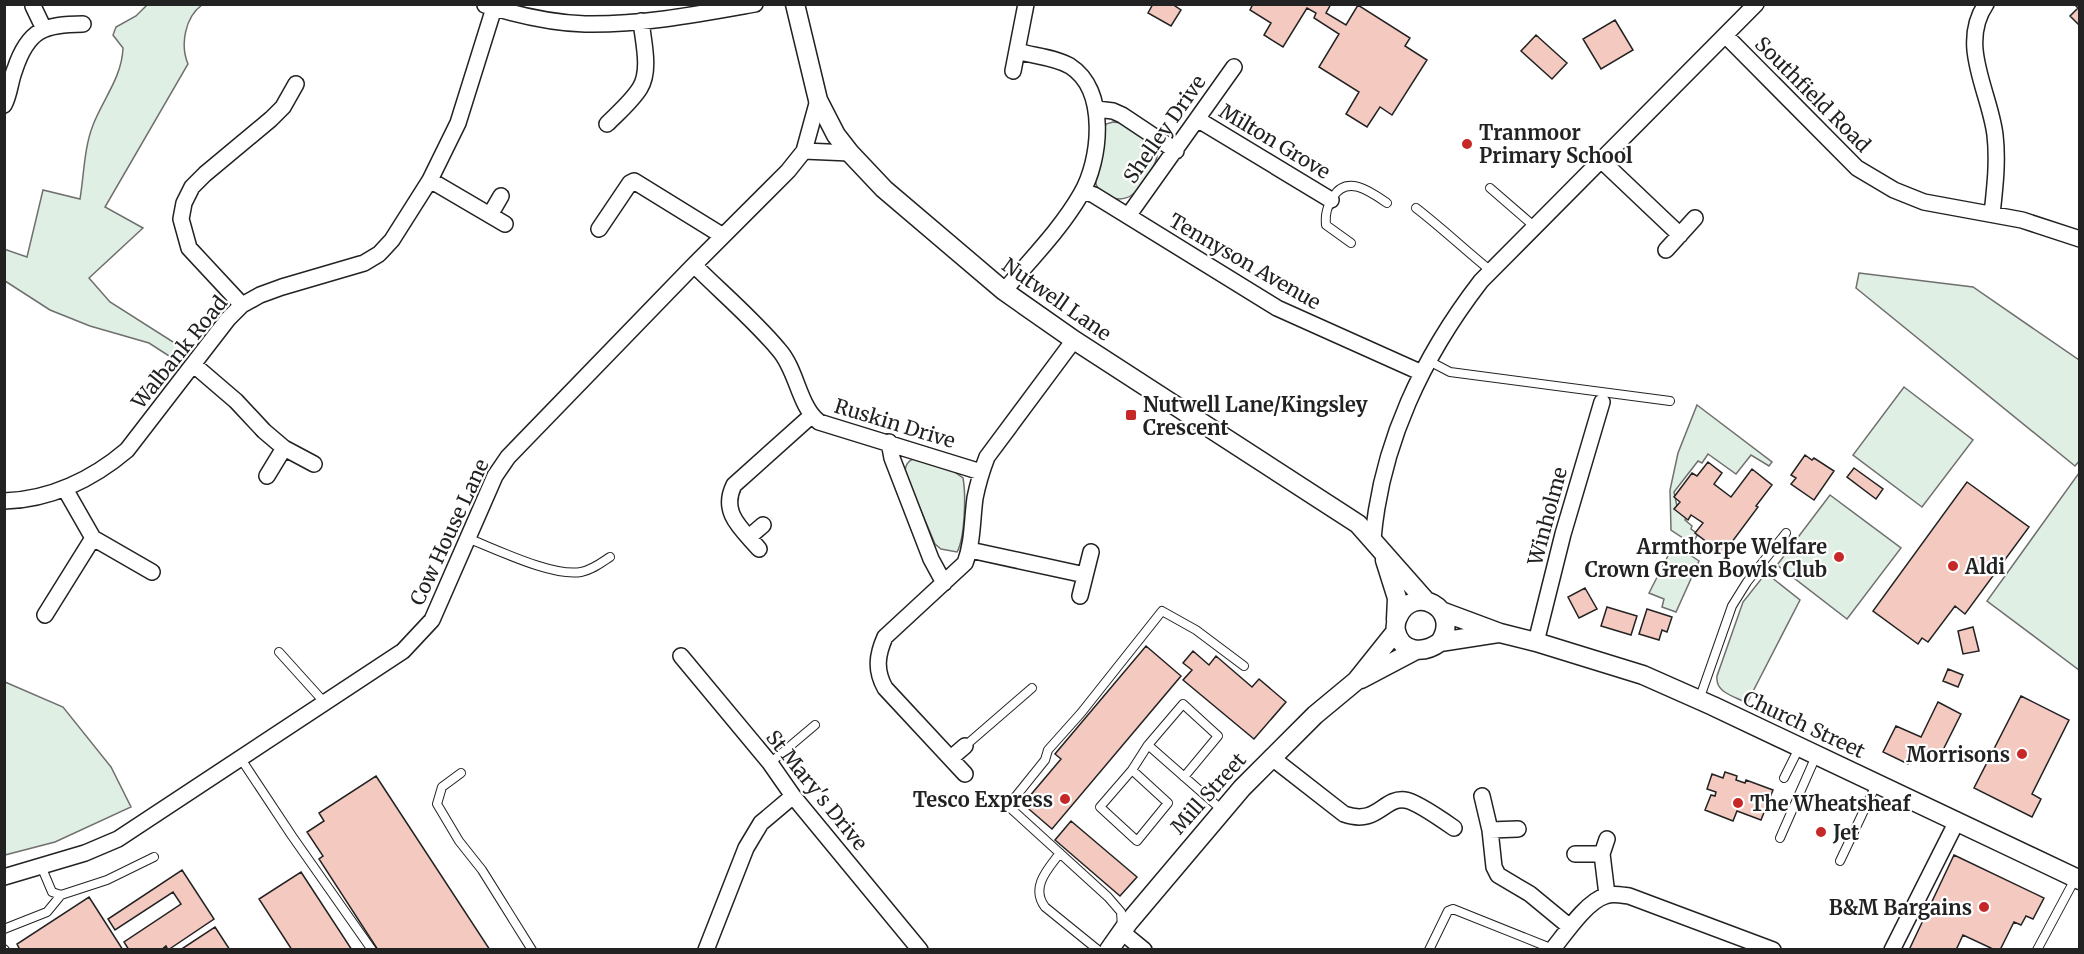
<svg xmlns="http://www.w3.org/2000/svg" width="2084" height="954" font-family="Merriweather,serif">
<style>
.green{fill:#e0efe3;stroke:#6f6f6f;stroke-width:1.5}
.building{fill:#f3c9c0;stroke:#222;stroke-width:1.5}
.lines{fill:none;stroke-linecap:round;stroke-linejoin:round}
.service-casing{stroke:#222;stroke-width:10}
.minor-casing{stroke:#222;stroke-width:18}
.tertiary-casing{stroke:#222;stroke-width:21}
.service{stroke:#fff;stroke-width:8}
.minor{stroke:#fff;stroke-width:15}
.tertiary{stroke:#fff;stroke-width:18}
.poi-dot{fill:#c62828;stroke:#fff;stroke-width:2}
.labels{text-anchor:middle;dominant-baseline:central;stroke-width:4.5;stroke-linejoin:round;paint-order:stroke}
.street-label{font-size:20px;fill:#222;stroke:#fff}
.poi-label{font-size:20px;font-weight:bold;fill:#222;stroke:#fff;text-anchor:start}
</style>
<rect width="100%" height="100%" fill="#fff"/>
<path class="green" d="M147,5H202C185,17 180,45 188,64L105,207L143,228L89,278L110,302L192,354L183,365L149,343L90,326L50,310L5,281L4,249L27,257L43,190L80,199C84,175 84,148 93,125C103,99 122,77 123,48L113,35L116,27L136,16Z
M1113,122C1123,122 1130,128 1138,134C1145,138 1154,143 1157,153C1159,162 1140,190 1132,195C1119,204 1097,196 1095,180C1093,168 1101,143 1104,130L1106,124Z
M1859,273L1973,287L2079,360L2080,460L2075,466L1856,288Z
M1904,387L1973,440L1922,507L1853,455Z
M1697,405L1772,462L1769,466L1751,455L1736,474L1708,454L1702,463L1698,461L1674,492L1678,511L1686,517L1685,520L1692,526L1691,529L1698,534L1692,544L1671,530L1670,490L1678,453Z
M919,457L953,471L963,478C966,494 965,538 957,552L941,549L935,544L905,473C905,463 910,459 919,457Z
M2079,473V670L1987,601Z
M1830,495L1901,548L1847,619L1777,565Z
M1674,544L1699,561L1676,612L1662,607L1664,599L1649,593Z
M1766,573L1800,600L1747,703C1734,696 1715,693 1717,676L1743,602Z
M5,682L63,707L111,767L131,807L55,842L5,855Z"/>
<path class="building" d="M1153,4H1172L1181,10L1171,26L1148,13Z
M1331,4L1326,13L1346,25L1358,5L1410,38L1405,46L1427,60L1392,115L1380,107L1367,127L1346,114L1359,92L1319,67L1339,34L1314,18L1316,13L1307,8L1283,47L1264,35L1271,23L1250,10L1253,4Z
M2074,4H2080V26L2070,16L2078,8Z
M1615,20L1633,50L1601,69L1583,39Z
M1536,35L1567,63L1552,79L1521,51Z
M1805,455L1812,460L1814,458L1834,471L1814,500L1791,484L1796,478L1791,475Z
M1708,462L1722,473L1714,484L1731,497L1752,469L1772,485L1756,506L1758,507L1723,554L1695,533L1703,523L1691,515L1688,520L1674,509L1680,502L1674,497L1692,473L1697,476Z
M1854,468L1883,489L1876,499L1847,477Z
M1967,482L2029,527L1965,614L1955,606L1928,642L1922,638L1918,644L1873,611Z
M1585,588L1597,609L1579,618L1568,597Z
M1607,607L1637,616L1631,635L1601,626Z
M1647,609L1672,617L1667,632L1662,630L1659,640L1639,634Z
M1973,627L1979,651L1963,654L1958,631Z
M1146,646L1181,676L1052,829L1023,804L1061,759L1055,754Z
M1193,651L1209,665L1216,656L1252,687L1259,679L1286,702L1254,739L1183,680L1192,670L1183,663Z
M1948,669L1963,675L1958,687L1943,681Z
M2021,696L2069,720L2032,794L2041,799L2032,817L1974,788Z
M1938,702L1961,714L1938,760L1915,749L1908,764L1883,752L1896,726L1921,737Z
M1725,772L1737,776L1736,780L1745,783L1746,780L1773,790L1761,820L1737,811L1733,821L1705,810L1711,795L1715,796L1716,792L1707,789L1712,774L1723,778Z
M376,776L490,950H378L319,859L323,856L307,832L324,821L319,813Z
M1071,821L1137,877L1120,896L1055,840Z
M1954,855L2044,898L2033,919L2026,916L2021,925L2014,922L2000,950H1995L1963,935L1956,950H1909Z
M182,870L214,919L168,950L166,946L161,950H129L124,942L181,904L173,892L115,930L108,919Z
M301,872L352,950H292L259,899Z
M89,897L123,950H20L17,944Z
M215,927L230,950H180Z"/>
<g class="lines">
<g class="service-casing">
<path id="service" d="M1490,188L1535,227
M1416,208C1442,228 1465,250 1491,271
M1351,243L1326,225C1325,214 1327,207 1333,197C1347,174 1371,192 1387,203
M1429,361L1450,372L1670,401
M467,538C496,549 552,577 581,572C592,570 601,563 610,557
M279,652L325,703
M1699,700L1732,606L1747,582L1786,533
M1148,745L1183,704L1218,736L1184,777
M965,746L1032,688
M241,759L292,836L372,950
M770,763L815,725
M1132,770L1168,803L1137,841L1100,807L1132,770L1148,745L1222,810
M461,773L442,787L437,804L459,841L482,870L532,950
M1784,778L1799,748
M1780,838L1816,756
M1060,853C1048,869 1030,887 1045,907L1098,950
M1840,861L1876,785
M41,866L52,892L61,895L107,880L154,857
M1122,927L1121,912L1108,897L1008,806L1045,760L1048,750L1081,713L1162,611L1196,630L1244,666
M4,929L47,912L61,895
M4,949L5,950
M1429,950L1448,911L1453,909L1553,949
M2037,950L2075,879"/>
</g>
<g class="minor-casing">
<path id="minor" d="M1986,4C1958,45 1990,92 1995,135C1998,161 1995,187 1992,214
M485,5C517,15 552,23 585,24C642,25 699,14 755,4
M33,6L44,29
M1726,36L1857,168L1894,190L1924,202L2022,220L2080,239
M1013,71L1026,4
M4,105C10,94 10,81 15,69C28,30 44,24 83,24
M1097,109L1113,111L1122,115L1176,151
M1197,119L1331,200
M607,124C618,113 632,101 640,88C651,70 643,41 641,21
M804,151L850,153
M1602,161L1680,235
M430,180L505,224
M1083,191L1094,195L1277,308L1422,373
M490,215L501,196
M1128,216L1234,67
M599,229L630,183L634,181L723,236
M1666,250L1695,218
M694,265C721,292 755,321 779,350C797,370 799,407 819,422L981,472
M1004,291C1030,260 1061,229 1081,194C1101,160 1108,90 1070,66C1055,57 1033,56 1017,51
M242,305L189,248L181,219L184,203L192,187L205,174L271,119L283,107L296,84
M194,365L236,401L264,431L284,448L314,464
M889,442L892,458L931,559L944,583
M267,476L284,448
M65,489L93,538L152,572
M4,501C50,500 93,479 127,450L228,319L242,305L260,295L282,287L364,263L379,254L392,240L430,180L458,123L494,8
M749,537L763,525
M1373,539C1381,444 1423,356 1481,281L1756,4
M759,549C742,529 720,513 734,485L811,416
M970,550L1085,575
M1080,596L1091,552
M45,615L93,538
M1536,642L1563,534L1602,402
M681,656L770,763L793,796L920,950
M1271,757L1344,814C1378,826 1383,797 1405,800C1415,801 1444,821 1454,828
M951,758L965,746
M965,774L885,688C875,670 877,655 885,637L965,563C973,542 972,520 975,498C978,483 982,470 987,457L1074,340
M1482,796L1490,830L1494,867L1498,875L1530,894L1570,927
M1490,830L1518,829
M1575,854H1602
M4,877L85,853L118,839L403,651L432,620L495,476L508,457L694,265L788,171L804,151L818,100
M1607,895L1602,854L1607,839
M1122,932L1144,950
M706,950L746,848L761,823L793,796
M1552,950C1565,934 1586,902 1605,896C1612,893 1621,895 1629,896L1773,950
M1892,950L1957,821"/>
</g>
<g class="tertiary-casing">
<path id="tertiary" d="M795,4L818,100L836,135L850,153L884,189L1004,291L1074,340L1358,524L1426,601
M1385,560L1397,598L1396,620
M1441,611L1500,633L1536,642L1643,675L1713,706L2080,880
M1440,642C1462,608 1413,583 1398,617C1396,621 1395,626 1396,631C1401,653 1424,654 1440,642L1498,633
M1361,679L1416,650
M1109,950L1128,923L1242,788L1315,715L1356,681L1396,631"/>
</g>
<use href="#service" class="service"/>
<use href="#minor" class="minor"/>
<use href="#tertiary" class="tertiary"/>
</g>
<g class="poi-dot">
<circle cx="1467" cy="144" r="6"/>
<rect x="1125" y="409" width="12" height="12" rx="3"/>
<circle cx="1839" cy="557" r="6"/>
<circle cx="1953" cy="566" r="6"/>
<circle cx="2022" cy="754" r="6"/>
<circle cx="1065" cy="799" r="6"/>
<circle cx="1738" cy="803" r="6"/>
<circle cx="1821" cy="832" r="6"/>
<circle cx="1984" cy="907" r="6"/>
</g>
<g class="labels">
<g class="street-label">
<text transform="translate(1813 94) rotate(45)">Southfield Road</text>
<text transform="translate(1164 129) rotate(-55)">Shelley Drive</text>
<text transform="translate(1275 141) rotate(31)">Milton Grove</text>
<text transform="translate(1245 261) rotate(30)">Tennyson Avenue</text>
<text transform="translate(1057 299) rotate(35)">Nutwell Lane</text>
<text transform="translate(179 352) rotate(-51)">Walbank Road</text>
<text transform="translate(895 423) rotate(17)">Ruskin Drive</text>
<text transform="translate(1547 516) rotate(-75)">Winholme</text>
<text transform="translate(449 532) rotate(-65)">Cow House Lane</text>
<text transform="translate(1804 724) rotate(25)">Church Street</text>
<text transform="translate(817 790) rotate(51)">St Mary's Drive</text>
<text transform="translate(1208 793) rotate(-48)">Mill Street</text>
</g>
<g class="poi-label">
<text x="1479" y="132">Tranmoor<tspan x="1479" dy="23">Primary School</tspan></text>
<text x="1143" y="404">Nutwell Lane/Kingsley<tspan x="1143" dy="23">Crescent</tspan></text>
<text x="1827" y="546" text-anchor="end">Armthorpe Welfare<tspan x="1827" dy="23">Crown Green Bowls Club</tspan></text>
<text x="1965" y="566">Aldi</text>
<text x="2010" y="754" text-anchor="end">Morrisons</text>
<text x="1053" y="799" text-anchor="end">Tesco Express</text>
<text x="1750" y="803">The Wheatsheaf</text>
<text x="1833" y="832">Jet</text>
<text x="1972" y="907" text-anchor="end">B&amp;M Bargains</text>
</g>
</g>
<rect width="2084" height="954" fill="none" stroke="#222222" stroke-width="12"/>
</svg>
